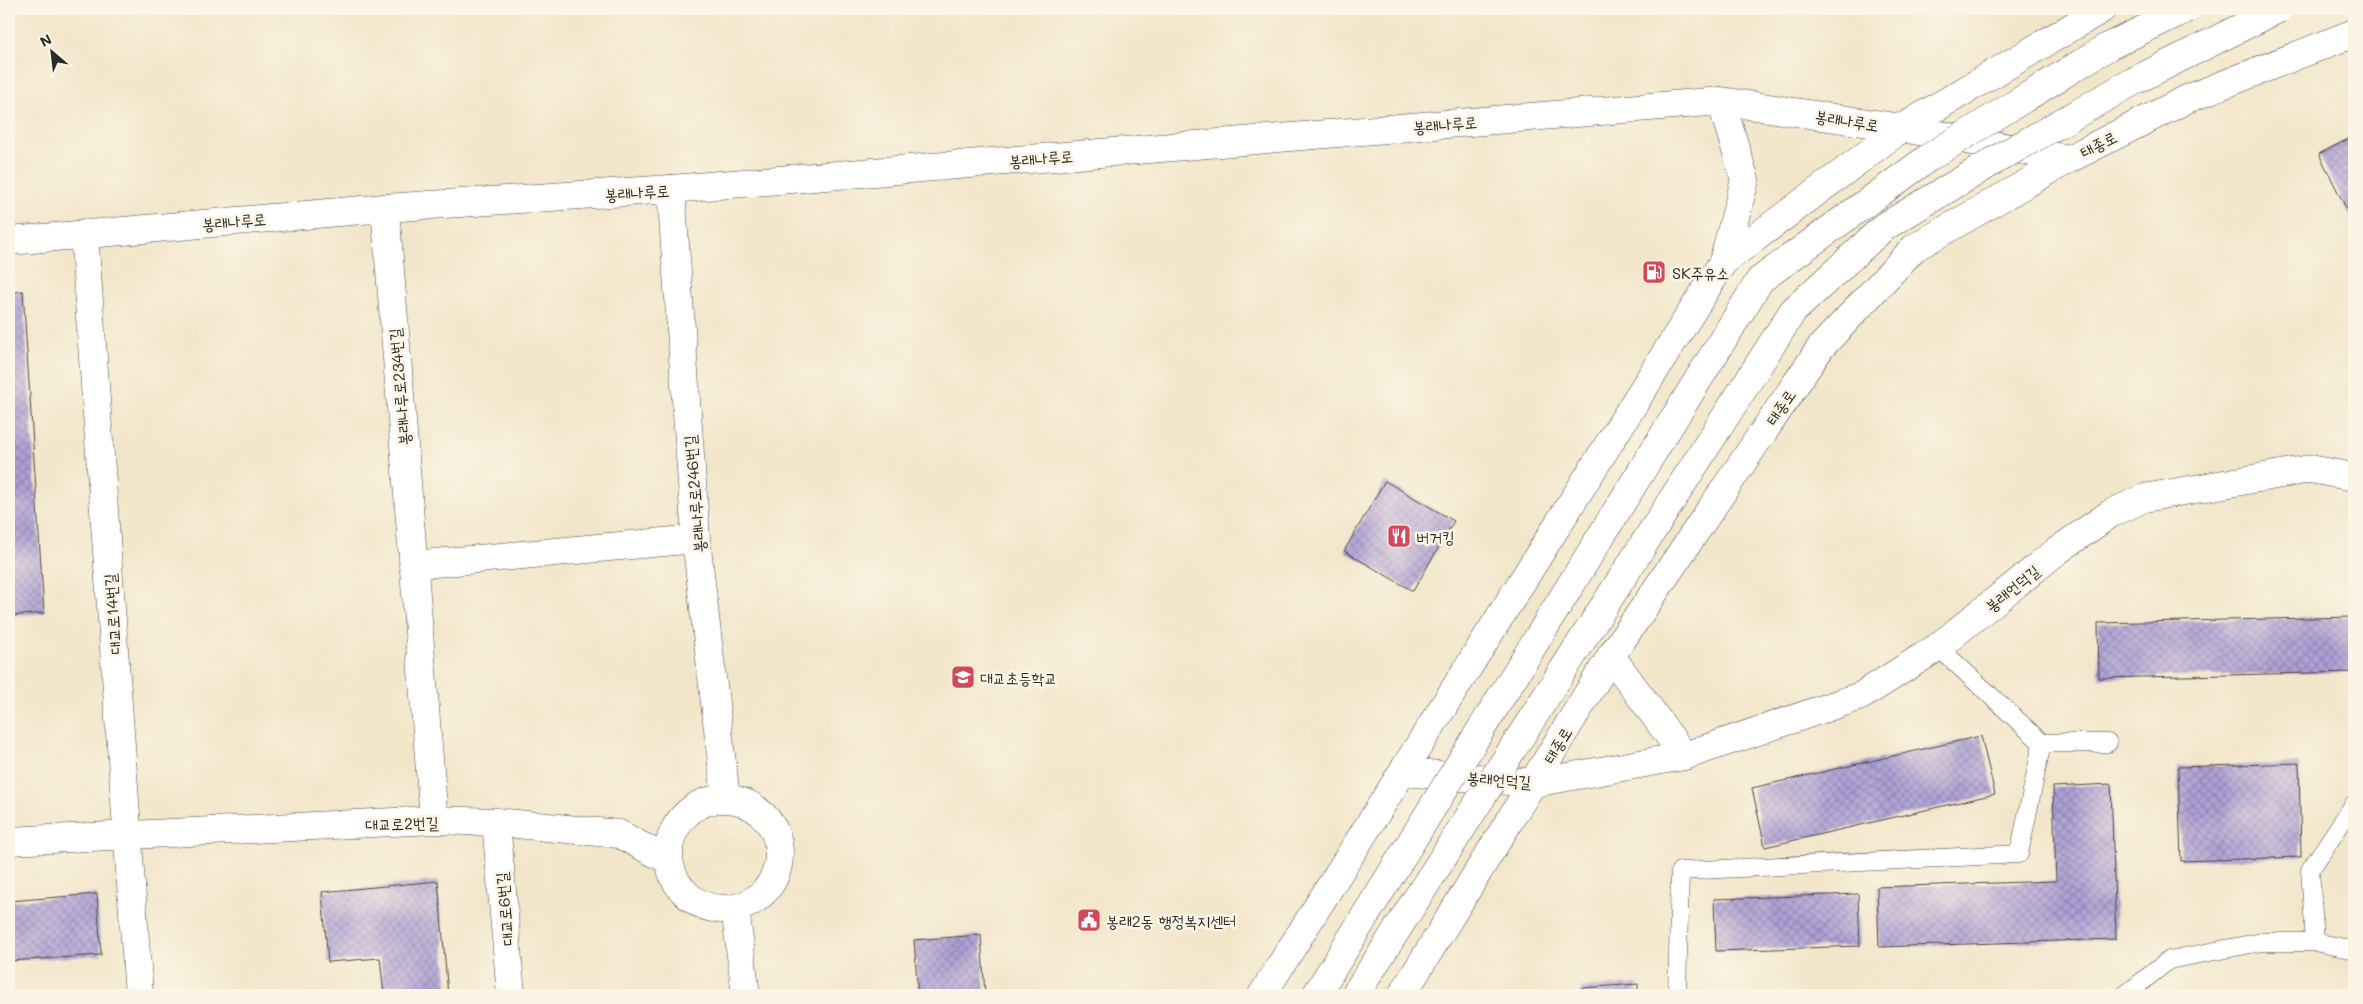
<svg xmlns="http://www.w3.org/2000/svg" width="2363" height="1004" font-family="Mali,'Poor Story',sans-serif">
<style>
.building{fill:url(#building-cross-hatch)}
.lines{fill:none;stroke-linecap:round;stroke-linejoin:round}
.service-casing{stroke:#494743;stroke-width:19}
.minor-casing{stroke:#494743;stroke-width:29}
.tertiary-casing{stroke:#494743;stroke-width:29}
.secondary-casing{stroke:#494743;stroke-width:29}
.service{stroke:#fff;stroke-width:18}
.minor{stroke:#fff;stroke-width:28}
.tertiary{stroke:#fff;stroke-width:28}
.secondary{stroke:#fff;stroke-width:28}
.trunk-bridge-casing{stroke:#494743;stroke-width:29;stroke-linecap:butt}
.trunk-bridge{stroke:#fff;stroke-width:28}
.labels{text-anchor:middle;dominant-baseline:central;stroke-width:5;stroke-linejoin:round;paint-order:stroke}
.street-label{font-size:16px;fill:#2b2b2b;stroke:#fcf5e5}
.poi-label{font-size:16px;fill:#2b2b2b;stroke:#fcf5e5;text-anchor:start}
</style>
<defs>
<pattern id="building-cross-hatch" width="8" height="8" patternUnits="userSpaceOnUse" patternTransform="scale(1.25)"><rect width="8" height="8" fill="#ada0d6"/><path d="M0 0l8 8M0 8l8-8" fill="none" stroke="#8d83ae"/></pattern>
</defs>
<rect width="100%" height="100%" fill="#fcf5e5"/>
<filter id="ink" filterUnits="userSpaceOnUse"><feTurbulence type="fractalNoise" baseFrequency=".02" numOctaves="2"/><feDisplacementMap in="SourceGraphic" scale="10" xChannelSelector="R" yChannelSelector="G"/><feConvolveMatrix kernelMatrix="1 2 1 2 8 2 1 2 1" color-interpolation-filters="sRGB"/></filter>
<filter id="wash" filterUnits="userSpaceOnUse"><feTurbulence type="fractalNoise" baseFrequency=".0096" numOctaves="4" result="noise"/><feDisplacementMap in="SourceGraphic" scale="20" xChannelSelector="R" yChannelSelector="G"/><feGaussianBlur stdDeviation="1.12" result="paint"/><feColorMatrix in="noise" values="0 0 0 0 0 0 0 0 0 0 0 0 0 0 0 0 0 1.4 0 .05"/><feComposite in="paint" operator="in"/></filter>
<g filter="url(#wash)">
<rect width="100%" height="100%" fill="#f2e6ca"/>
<g id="blocks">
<path class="building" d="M2354,136V224L2319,154Z
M23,291L44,613L9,616V293Z
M1385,481L1454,521L1413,591L1344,551Z
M2354,617V672L2099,678L2098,623Z
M1981,736L1995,794L1765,847L1752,788Z
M2299,763L2301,857L2181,861L2178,767Z
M2111,784L2116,939L1879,947L1877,887L2056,881L2053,787Z
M438,881L448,995H384L380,958L328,962L322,892Z
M97,894L101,955L10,961L9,901Z
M1858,894L1860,946L1716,951L1714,899Z
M981,935L985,995H918L914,940Z
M1638,984V995H1581V988Z"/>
</g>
</g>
<g filter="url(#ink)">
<use href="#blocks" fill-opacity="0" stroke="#494743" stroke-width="1"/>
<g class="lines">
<g class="service-casing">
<path id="service" d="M1938,647L2042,743H2108
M2315,942L2310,870L2354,804
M1677,995L1680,871L2019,854L2042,743
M2125,995L2169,960L2261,942H2315L2354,950"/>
</g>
<g class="minor-casing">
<path id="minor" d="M671,189L696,539L726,798
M385,208L434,820
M413,565L696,539
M669 854a55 55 0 1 1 110 0a55 55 0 1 1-110 0Z
M496,822L511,995
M9,841L434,820L496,822L619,834L668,860
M735,908L746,995"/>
</g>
<g class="tertiary-casing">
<path id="tertiary" d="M1721,101L1745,180L1723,262
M84,233L139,995
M9,241L385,208L671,189L1721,101L1902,128L2069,159
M1611,656L1684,756
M1403,772L1534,783L1684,756L1861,696L1938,647L2057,551L2110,514L2144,498L2310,469L2354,477"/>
</g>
<g class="secondary-casing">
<path id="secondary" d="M1262,995L1723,262L1902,128L2102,9
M1402,995L1611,656L1821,347L1914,248L2069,159L2187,99L2354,33"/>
</g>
<use href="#service" class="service"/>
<use href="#minor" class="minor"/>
<use href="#tertiary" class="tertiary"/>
<use href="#secondary" class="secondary"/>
<g class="trunk-bridge-casing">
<path id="trunk-bridge" d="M1316,995L1760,280L1928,158L2109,46L2186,9
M1355,995L1793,311L1884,227L1999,158L2134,81L2278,9"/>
</g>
<use href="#trunk-bridge" class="trunk-bridge"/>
</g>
</g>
<defs>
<g id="fuel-square" transform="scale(1.25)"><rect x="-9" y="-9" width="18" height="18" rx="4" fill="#d1495b" stroke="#fcf5e5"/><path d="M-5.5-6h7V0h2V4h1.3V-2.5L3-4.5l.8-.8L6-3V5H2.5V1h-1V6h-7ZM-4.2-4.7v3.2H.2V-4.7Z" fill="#fff"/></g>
<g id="restaurant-square" transform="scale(1.25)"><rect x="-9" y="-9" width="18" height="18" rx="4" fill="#d1495b" stroke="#fcf5e5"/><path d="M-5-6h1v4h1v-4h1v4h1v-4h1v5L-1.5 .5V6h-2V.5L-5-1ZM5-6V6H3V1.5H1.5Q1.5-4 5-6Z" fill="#fff"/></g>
<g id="school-square" transform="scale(1.25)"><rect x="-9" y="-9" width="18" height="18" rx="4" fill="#d1495b" stroke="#fcf5e5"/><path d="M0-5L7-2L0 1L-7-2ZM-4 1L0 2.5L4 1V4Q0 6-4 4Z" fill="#fff"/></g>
<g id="civic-square" transform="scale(1.25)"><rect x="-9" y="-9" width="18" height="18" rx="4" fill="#d1495b" stroke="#fcf5e5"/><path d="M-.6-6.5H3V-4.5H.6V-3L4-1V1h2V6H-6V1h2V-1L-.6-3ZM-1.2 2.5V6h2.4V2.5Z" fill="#fff"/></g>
</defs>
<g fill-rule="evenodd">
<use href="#fuel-square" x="1654" y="272"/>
<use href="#restaurant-square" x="1399" y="536"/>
<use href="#school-square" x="963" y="677"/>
<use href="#civic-square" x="1089" y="920"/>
</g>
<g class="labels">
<g class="street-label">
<text transform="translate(1847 120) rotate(9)">봉래나루로</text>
<text transform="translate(1445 124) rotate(-5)">봉래나루로</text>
<text transform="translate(2098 144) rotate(-27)">태종로</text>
<text transform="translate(1041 158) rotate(-5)">봉래나루로</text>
<text transform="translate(637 192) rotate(-4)">봉래나루로</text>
<text transform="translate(234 221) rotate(-5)">봉래나루로</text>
<text transform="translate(399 387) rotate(-95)">봉래나루로234번길</text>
<text transform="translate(1780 407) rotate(-56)">태종로</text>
<text transform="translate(694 494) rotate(-95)">봉래나루로246번길</text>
<text transform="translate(2012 588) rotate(-39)">봉래언덕길</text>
<text transform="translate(112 614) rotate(-94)">대교로14번길</text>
<text transform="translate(1557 745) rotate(-59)">태종로</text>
<text transform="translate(1499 779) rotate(4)">봉래언덕길</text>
<text transform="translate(402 823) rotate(-2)">대교로2번길</text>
<text transform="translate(504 909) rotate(-95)">대교로6번길</text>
</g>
<g class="poi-label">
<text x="1672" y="272">SK주유소</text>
<text x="1416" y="536">버거킹</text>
<text x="980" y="677">대교초등학교</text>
<text x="1106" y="920">봉래2동 행정복지센터</text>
</g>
</g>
<rect width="2363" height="1004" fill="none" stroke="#fcf5e5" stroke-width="30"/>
<g transform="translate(52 52) rotate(332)" stroke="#fcf5e5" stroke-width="4" paint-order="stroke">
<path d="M0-4L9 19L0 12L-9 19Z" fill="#2b2b2b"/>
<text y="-8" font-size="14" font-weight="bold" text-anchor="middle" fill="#2b2b2b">N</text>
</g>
</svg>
